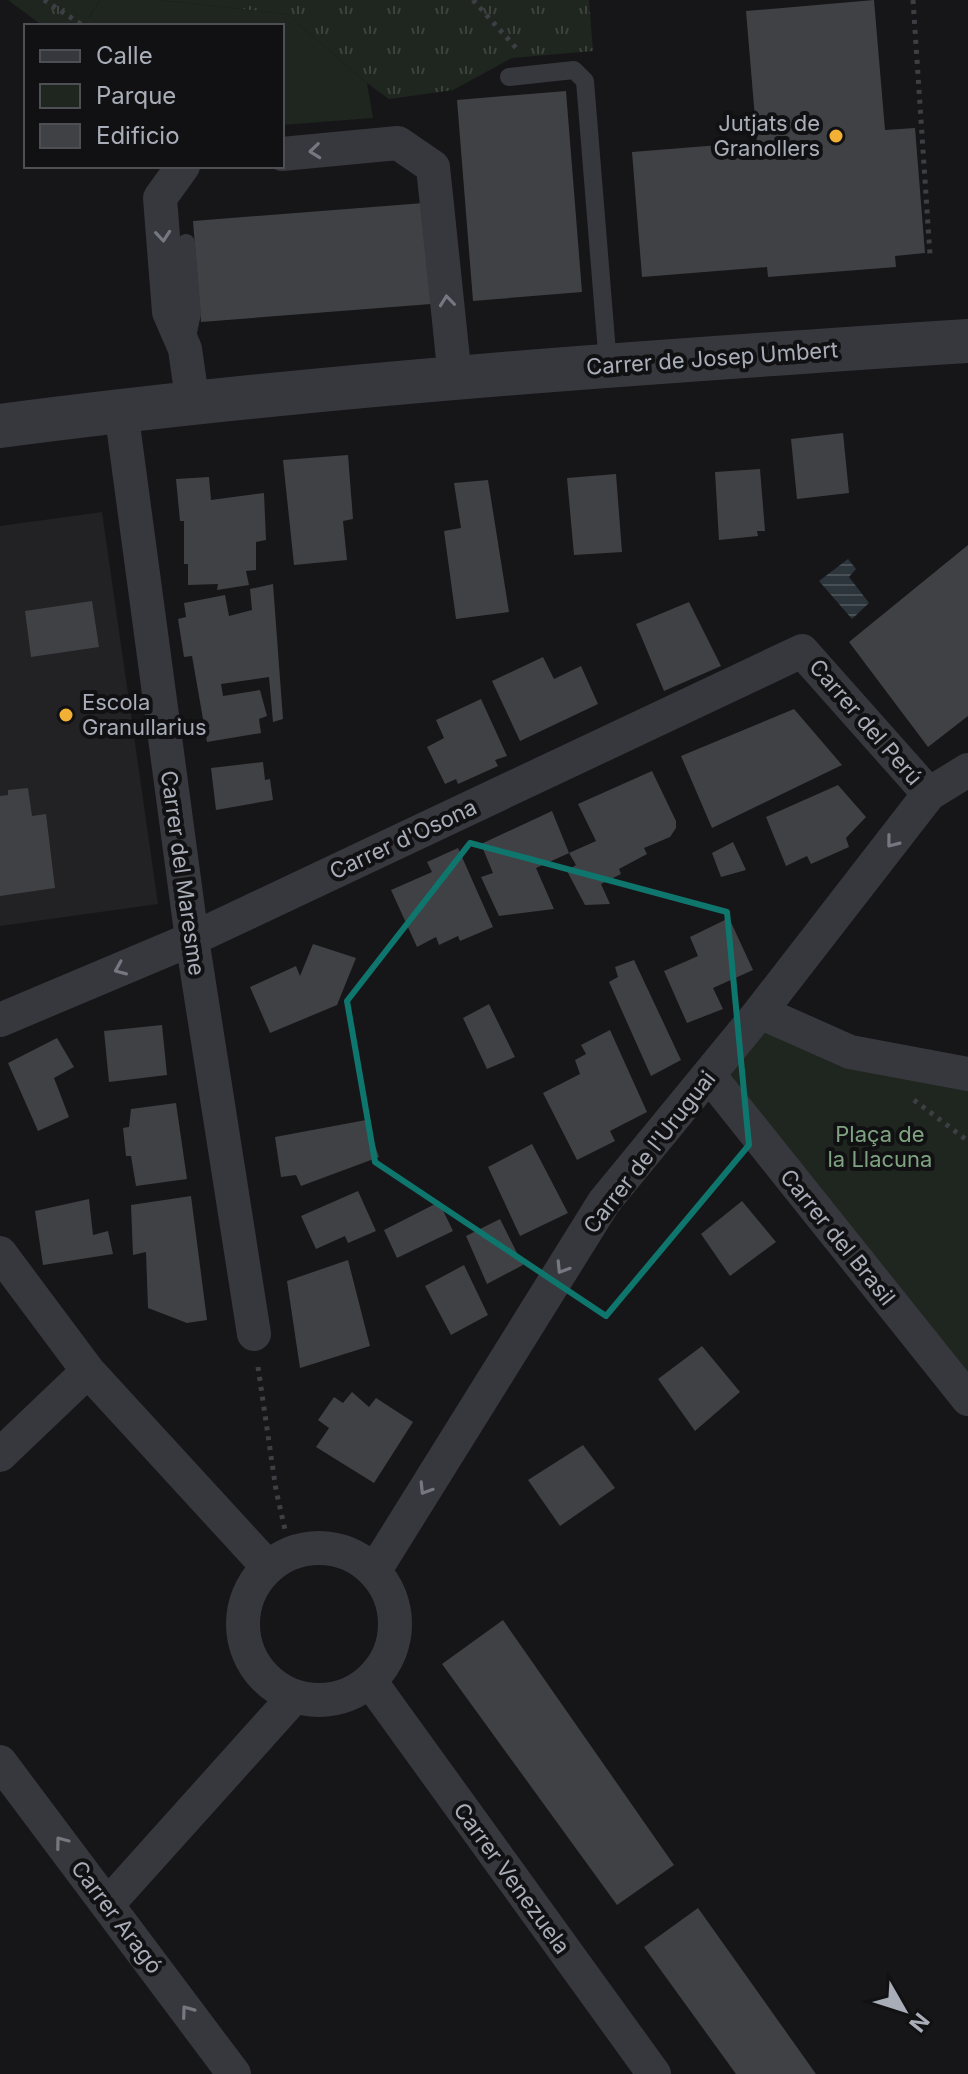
<svg xmlns="http://www.w3.org/2000/svg" width="968" height="2074" font-family="Inter,sans-serif">
<style>
.built{fill:#222225}
.grass{fill:url(#grass-tufts)}
.park{fill:#1e261f}
.water{fill:url(#water-rules)}
.building{fill:#404145}
.lines{fill:none;stroke-linecap:round;stroke-linejoin:round}
.path{stroke:#3d3f44;stroke-width:5;stroke-dasharray:4 6;stroke-linecap:butt}
.service{stroke:#37383d;stroke-width:18}
.minor{stroke:#37383d;stroke-width:34}
.tertiary{stroke:#37383d;stroke-width:44}
.oneway{stroke:#757881}
.marked{fill:none;stroke:#0f766e;stroke-width:6;stroke-linejoin:round}
.poi-dot{fill:#f2b134;stroke:#111113;stroke-width:3}
.labels{text-anchor:middle;dominant-baseline:central;stroke-width:8;stroke-linejoin:round;paint-order:stroke}
.poi-label{font-size:22px;fill:#a8adb8;stroke:#111113;text-anchor:end}
.street-label{font-size:22px;fill:#a8adb8;stroke:#111113}
.park-label{font-size:22px;fill:#7fa381;stroke:#111113}
</style>
<defs>
<pattern id="grass-tufts" width="24" height="20" patternUnits="userSpaceOnUse" patternTransform="scale(2)"><rect width="24" height="20" fill="#1e261f"/><path d="M3 7l-1-3M5 7V3M7 7l1-3M15 17l-1-3M17 17v-4M19 17l1-3" fill="none" stroke="#3c433d"/></pattern>
<pattern id="water-rules" width="6" height="5" patternUnits="userSpaceOnUse" patternTransform="scale(2)"><rect width="6" height="5" fill="#2c353c"/><path d="M0 2.5h6" fill="none" stroke="#485056"/></pattern>
</defs>
<rect width="100%" height="100%" fill="#161618"/>
<path class="built" d="M102,512L158,904L0,926V526Z"/>
<path class="grass" d="M8,0H100L89,17L97,26H43Z
M158,0H589L593,51L512,58L453,90L389,99L367,83L287,14Z"/>
<path class="park" d="M100,0H158L287,14L367,83L373,118L282,125V26H97L89,18Z
M760,1012L968,1074V1399L709,1075Z"/>
<path class="water" d="M848,559L856,569L849,577L869,603L852,619L819,581Z"/>
<path class="building" d="M874,0L885,130L915,128L925,253L895,256L896,267L768,277L767,267L642,277L632,152L757,142L746,11Z
M566,91L582,292L473,301L457,100Z
M424,203L431,304L201,322L193,221Z
M843,433L849,493L797,499L791,439Z
M348,455L353,519L343,521L347,560L294,565L283,460Z
M760,469L765,531H757L758,536L719,540L715,472Z
M616,474L622,552L574,555L567,478Z
M209,477L211,500L264,493L266,540L256,542V570L246,571L249,585L217,590L218,584L188,585V564H184V521H180L176,479Z
M488,480L509,612L456,619L444,531L461,528L454,483Z
M968,545V716L928,747L849,642Z
M273,584L283,719L273,722L269,677L221,684L223,696L260,690L267,716L259,719L261,733L207,742L192,656L184,657L178,619L186,617L184,603L225,595L229,616L252,610L250,589Z
M92,601L99,647L31,657L25,611Z
M689,602L721,666L664,691L636,624Z
M543,657L554,679L581,666L598,704L520,741L492,681Z
M481,699L507,756L495,760L498,766L458,784L456,779L445,784L427,747L444,738L436,720Z
M794,709L842,765L712,828L681,756Z
M263,762L265,780L270,779L273,800L216,810L211,768Z
M652,771L676,821V828L670,837L644,848L647,854L619,869L621,874L601,884L610,904L585,905L567,871L576,865L569,853L596,841L578,804Z
M838,785L866,817L846,838L849,847L811,864L807,856L786,866L766,817Z
M28,788L32,816L46,814L55,888L0,896V796L8,795V790Z
M552,811L569,853L536,868L554,909L499,916L481,877L493,873L481,844Z
M733,842L746,870L721,877L712,853Z
M458,848L493,927L460,941L458,936L439,945L436,937L417,947L391,890L432,872L427,862Z
M729,918L753,970L713,988L723,1009L687,1023L664,971L698,956L690,937Z
M313,944L356,958L337,1005L270,1033L250,987L296,966L300,976Z
M634,960L681,1060L651,1076L609,982L618,977L615,967Z
M489,1004L515,1057L487,1069L463,1018Z
M162,1025L167,1075L109,1082L104,1031Z
M610,1030L647,1112L610,1131L615,1141L577,1160L543,1093L580,1074L575,1060L586,1054L581,1045Z
M57,1038L74,1067L54,1078L69,1117L38,1131L8,1063Z
M176,1103L187,1179L136,1186L131,1156H126L123,1128L129,1127L131,1109Z
M366,1120L379,1157L301,1186L296,1175L281,1177L275,1137Z
M532,1144L568,1213L520,1236L488,1167Z
M358,1191L376,1231L348,1243L345,1236L316,1249L301,1216Z
M191,1196L207,1320L187,1323L148,1308L146,1252L133,1255L131,1205Z
M89,1199L93,1235L108,1231L113,1254L43,1265L35,1211Z
M742,1201L776,1242L730,1276L701,1234Z
M439,1202L453,1231L397,1258L384,1230Z
M500,1219L523,1265L487,1284L466,1236Z
M348,1260L370,1346L300,1368L287,1281Z
M464,1265L488,1315L451,1335L425,1286Z
M702,1346L740,1392L695,1431L658,1379Z
M352,1392L369,1407L376,1398L413,1422L374,1483L316,1447L329,1428L318,1420L334,1397L343,1403Z
M583,1445L615,1488L560,1526L528,1480Z
M503,1620L674,1865L617,1905L442,1664Z
M698,1908L816,2074H736L644,1947Z"/>
<g class="lines">
<path class="path" d="M44,0L84,26
M473,0L518,50
M913,0L930,255
M914,1100L968,1141
M258,1367L276,1490L286,1534"/>
<path class="service" d="M509,77L574,70L585,81L608,365
M186,342L192,313L186,243"/>
<path class="minor" d="M282,154L398,143L433,167L455,378
M183,166L160,198L169,312L185,349L193,405
M121,410L192,939L254,1334
M760,1012L850,1052L968,1074
M0,1020L192,939L802,651L929,794
M709,1075L968,1399
M0,1253L88,1371L267,1566
M0,1455L88,1371
M243 1624a76 76 0 1 1 152 0a76 76 0 1 1-152 0Z
M375,1570L604,1202L760,1012L929,794L968,770
M370,1681L654,2074
M0,1762L234,2074
M108,1904L294,1697"/>
<path class="tertiary" d="M0,426C321,384 645,362 968,341"/>
</g>
<defs><path id="oneway-chevron" d="M-2-3.5L2.5 0L-2 3.5" fill="none" stroke-width="1.6" stroke-linecap="round" stroke-linejoin="round" transform="scale(2)"/></defs>
<g class="oneway">
<use href="#oneway-chevron" transform="translate(315 151) rotate(174)"/>
<use href="#oneway-chevron" transform="translate(163 236) rotate(85)"/>
<use href="#oneway-chevron" transform="translate(447 301) rotate(-96)"/>
<use href="#oneway-chevron" transform="translate(892 842) rotate(128)"/>
<use href="#oneway-chevron" transform="translate(120 969) rotate(157)"/>
<use href="#oneway-chevron" transform="translate(562 1268) rotate(122)"/>
<use href="#oneway-chevron" transform="translate(425 1489) rotate(122)"/>
<use href="#oneway-chevron" transform="translate(61 1842) rotate(-127)"/>
<use href="#oneway-chevron" transform="translate(187 2011) rotate(-126)"/>
</g>
<path class="marked" d="M470,843L727,912L749,1145L606,1316L375,1162L347,1001Z"/>
<g class="poi-dot">
<circle cx="836" cy="136" r="8"/>
<circle cx="66" cy="715" r="8"/>
</g>
<g class="labels">
<g class="poi-label">
<text x="820" y="123">Jutjats de<tspan x="820" dy="25">Granollers</tspan></text>
<text x="82" y="702" text-anchor="start">Escola<tspan x="82" dy="25">Granullarius</tspan></text>
</g>
<g class="street-label">
<text transform="translate(712 358) rotate(-4)">Carrer de Josep Umbert</text>
<text transform="translate(866 722) rotate(49)">Carrer del Perú</text>
<text transform="translate(403 839) rotate(-25)">Carrer d'Osona</text>
<text transform="translate(183 873) rotate(82)">Carrer del Maresme</text>
<text transform="translate(649 1152) rotate(-52)">Carrer de l'Uruguai</text>
<text transform="translate(838 1237) rotate(51)">Carrer del Brasil</text>
<text transform="translate(512 1878) rotate(54)">Carrer Venezuela</text>
<text transform="translate(117 1917) rotate(53)">Carrer Aragó</text>
</g>
<g class="park-label">
<text x="880" y="1134">Plaça de<tspan x="880" dy="25">la Llacuna</tspan></text>
</g>
</g>
<rect x="24" y="24" width="260" height="144" fill="#111113" stroke="#4d4f55" stroke-width="2"/>
<rect x="40" y="50" width="40" height="12" fill="#37383d" stroke="#4d4f55" stroke-width="2"/>
<text x="96" y="64" font-size="24" fill="#a8adb8">Calle</text>
<rect x="40" y="84" width="40" height="24" fill="#1e261f" stroke="#4d4f55" stroke-width="2"/>
<text x="96" y="104" font-size="24" fill="#a8adb8">Parque</text>
<rect x="40" y="124" width="40" height="24" fill="#404145" stroke="#4d4f55" stroke-width="2"/>
<text x="96" y="144" font-size="24" fill="#a8adb8">Edificio</text>
<g transform="translate(904 2010) rotate(129)" stroke="#111113" stroke-width="6" paint-order="stroke">
<path d="M0-6L14 30L0 20L-14 30Z" fill="#a8adb8"/>
<text y="-12" font-size="22" font-weight="bold" text-anchor="middle" fill="#a8adb8">N</text>
</g>
</svg>
